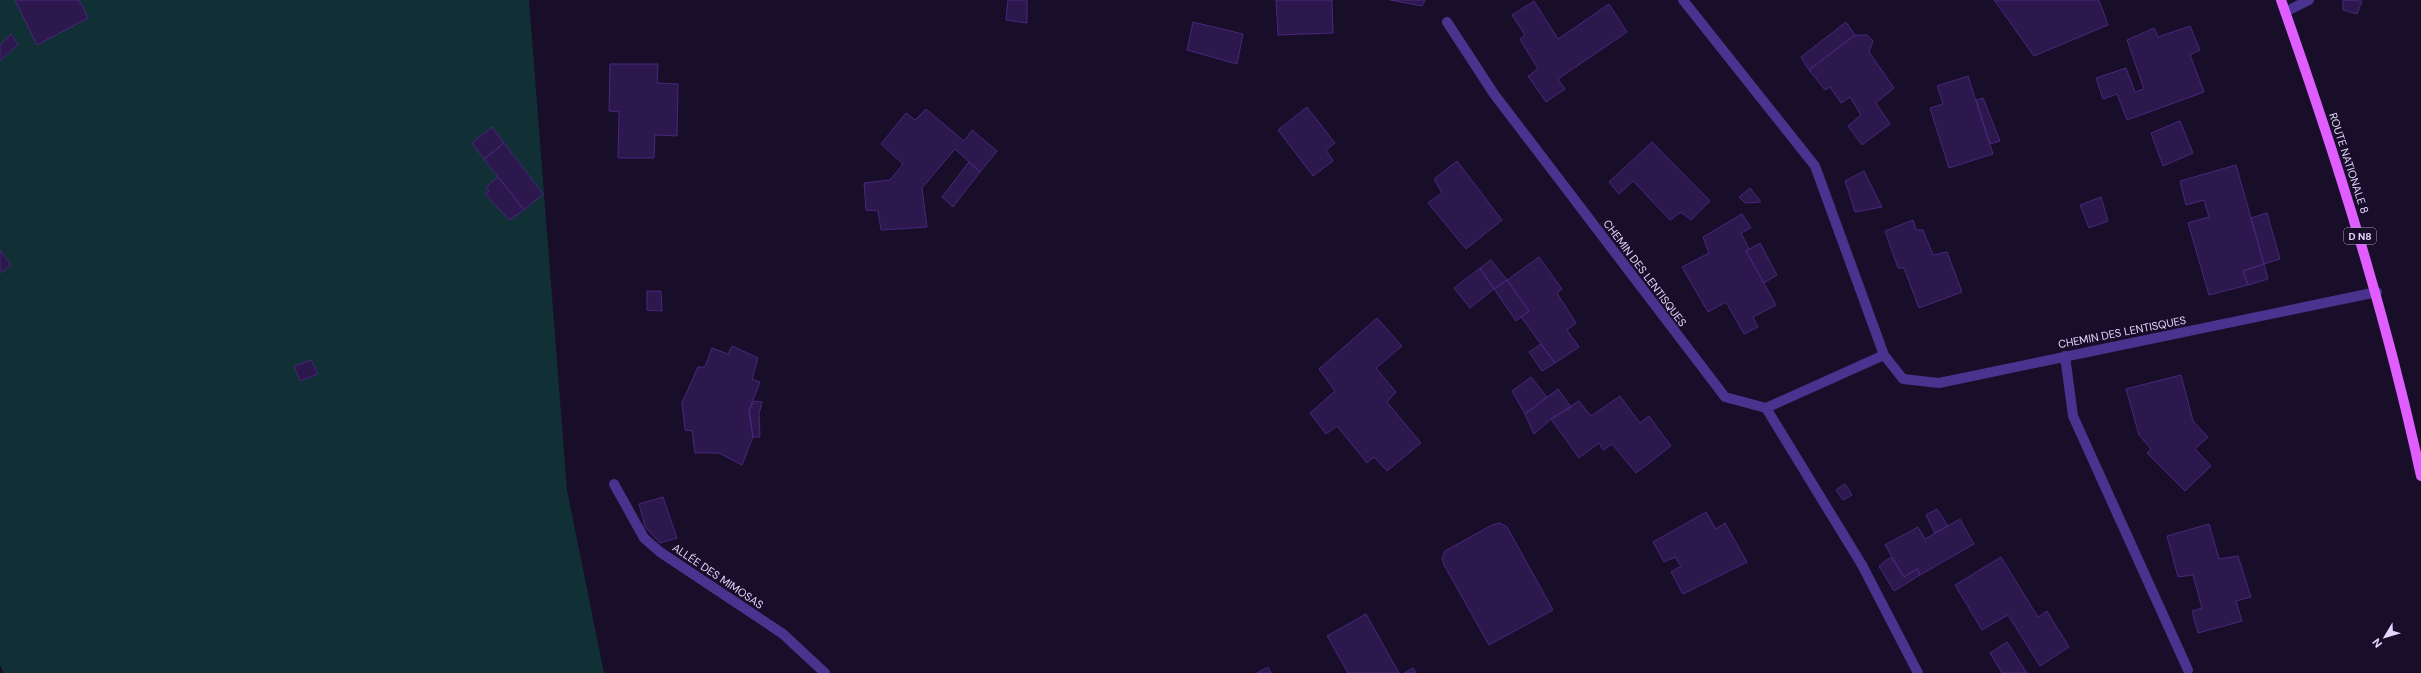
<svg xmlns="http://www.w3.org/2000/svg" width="2421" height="673" font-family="'DM Sans',sans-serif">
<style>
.green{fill:#103035}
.building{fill:#2c184d;stroke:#47277c}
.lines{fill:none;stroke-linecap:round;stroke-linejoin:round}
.minor{stroke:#48348e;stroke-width:10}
.major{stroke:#e05eff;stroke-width:10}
.labels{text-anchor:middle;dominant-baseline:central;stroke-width:3;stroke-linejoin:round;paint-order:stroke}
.shield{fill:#180e2a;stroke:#a69bbf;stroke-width:1}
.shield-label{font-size:10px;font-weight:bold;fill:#e3d7ff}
.street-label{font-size:11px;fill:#e3d7ff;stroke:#180e2a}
</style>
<rect width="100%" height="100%" fill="#180e2a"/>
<path class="green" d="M0,0H529L567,490L604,673H4L0,665Z"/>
<path class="building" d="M15,0H79L88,18L37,45Z
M1008,0H1027V23L1006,20Z
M1276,0H1332L1333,33L1278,35Z
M1390,0H1425L1422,6Z
M1994,0H2099L2108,25L2034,56Z
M2343,0L2362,1L2357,14L2343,10Z
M1534,1L1558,39L1609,4L1627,32L1558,79L1565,89L1546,102L1528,76L1538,69L1520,39L1525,35L1512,15Z
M1193,22L1243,34L1237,64L1187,50Z
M1846,22L1855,35L1809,70L1801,57Z
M2190,26L2200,50L2190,55L2204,92L2127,120L2117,94L2103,99L2096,78L2126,68L2135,92L2144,89L2127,40L2154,28L2158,37Z
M11,34L18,44L0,61V45Z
M1855,35H1867L1873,41L1869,52L1894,88L1876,103L1890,124L1862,145L1848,126L1861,115L1850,97L1841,103L1830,87L1825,90L1809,70Z
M610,64H658L657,83L678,84L677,136L655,135L654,158H618L619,112L609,111Z
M1968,76L1993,154L1949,168L1930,108L1943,104L1937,86Z
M1983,98L2000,141L1990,144L1976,100Z
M1307,107L1335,143L1326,150L1333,161L1313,176L1278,130Z
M926,109L964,141L972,130L997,151L980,172L955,149L922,188L927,227L881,230L878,211L866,210L864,183L890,180L903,164L881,144L906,113L915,120Z
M2180,121L2193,153L2163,166L2151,133Z
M492,127L504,143L484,159L472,143Z
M1652,142L1710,201L1691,220L1681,212L1670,220L1633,181L1619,194L1609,182Z
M504,143L543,194L524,210L484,159Z
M1457,161L1502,220L1466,249L1428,203L1442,193L1434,179Z
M969,162L980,172L953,207L942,197Z
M2236,165L2264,264L2243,271L2248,285L2209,295L2188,223L2209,217L2204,200L2186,205L2180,181Z
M1864,171L1882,207L1855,212L1845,181Z
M498,177L524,210L509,220L485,194L489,191L486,187Z
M1750,188L1761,202L1745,203L1739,197Z
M2101,197L2108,221L2089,228L2080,205Z
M2267,213L2280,259L2264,264L2251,218Z
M1742,214L1751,228L1741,233L1749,249L1746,251L1776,305L1753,317L1758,327L1744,334L1726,302L1708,312L1682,267L1709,253L1703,237Z
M1913,220L1916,230H1923L1933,255L1947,252L1962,292L1919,308L1904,268H1898L1885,231Z
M1760,243L1777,275L1764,283L1746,251Z
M0,250L11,265L0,273Z
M1539,257L1562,289L1557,293L1576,323L1567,330L1579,347L1555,363L1521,317L1529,311L1507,280Z
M1491,260L1507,280L1494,289L1480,268Z
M2264,264L2268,279L2248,285L2243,271Z
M1480,268L1494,289L1470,308L1454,288Z
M1507,280L1529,311L1516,321L1494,289Z
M647,291H661L662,311L647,310Z
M1377,318L1402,346L1376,368L1396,392L1387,402L1421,443L1387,471L1374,457L1367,463L1337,426L1326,434L1310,413L1335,391L1319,369Z
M1541,344L1555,363L1542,371L1529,352Z
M732,346L758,358L752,379L760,382L749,410L753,437L742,465L719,453H695L692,431L685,430L682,403L698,367H705L712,348L728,354Z
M311,360L318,374L300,381L294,366Z
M2181,375L2193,421L2208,437L2195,449L2211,466L2185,491L2147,453L2151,449L2139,435L2126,389Z
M1531,377L1547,397L1525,414L1512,391Z
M1558,389L1571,407L1551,419L1534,434L1525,414Z
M1620,396L1640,423L1649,416L1671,446L1636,473L1612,444L1603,450L1599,443L1579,458L1551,419L1579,401L1591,416Z
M754,401L762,402L759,414L760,437H753L749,410Z
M1845,484L1852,495L1843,500L1836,490Z
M663,497L677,538L660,543L645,527L639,504Z
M1937,509L1948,526L1935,533L1926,515Z
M1706,512L1716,529L1725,523L1747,562L1683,594L1671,572L1681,566L1675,557L1664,562L1653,542Z
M1960,519L1974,544L1920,575L1917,569L1904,577L1885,545L1918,527L1925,539Z
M1500,523L1507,527L1553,610L1489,645L1444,565L1442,558L1445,551L1492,525Z
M2209,524L2219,559L2238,556L2251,597L2236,601L2242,621L2198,633L2192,611L2202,608L2193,575L2178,577L2167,536Z
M1891,557L1904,577L1917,569L1920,575L1894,591L1879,566Z
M2001,557L2038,617L2047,611L2069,647L2040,666L2008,615L1982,630L1955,585Z
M1366,614L1399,673H1348L1327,636Z
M2007,642L2027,673H2002L1990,653Z
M1268,667L1271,673H1257Z
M1413,668L1416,673H1404Z"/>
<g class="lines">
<path class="minor" d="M1683,0L1815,166L1884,355L1903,379L1939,383L2377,292
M2285,12L2309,0
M1447,22L1494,94L1725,397L1766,408L1884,355
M2065,356L2073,416L2188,670
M1766,408L1862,565L1918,673
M614,484L644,538L660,552L783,634L825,673"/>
<path class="major" d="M2281,0C2336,156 2386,314 2421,476"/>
</g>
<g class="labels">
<rect class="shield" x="2344" y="228" width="32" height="16" rx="3"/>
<g class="shield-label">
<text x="2360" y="236">D N8</text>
</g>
<g class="street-label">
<text transform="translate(2349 163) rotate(72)">ROUTE NATIONALE 8</text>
<text transform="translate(1645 273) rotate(53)">CHEMIN DES LENTISQUES</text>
<text transform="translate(2122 332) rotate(-11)">CHEMIN DES LENTISQUES</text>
<text transform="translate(718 576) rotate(34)">ALLÉE DES MIMOSAS</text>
</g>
</g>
<g transform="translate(2385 637) rotate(232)" stroke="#180e2a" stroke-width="3" paint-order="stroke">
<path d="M0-3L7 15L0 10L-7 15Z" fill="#e3d7ff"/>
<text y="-6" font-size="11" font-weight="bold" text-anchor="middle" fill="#e3d7ff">N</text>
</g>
</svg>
